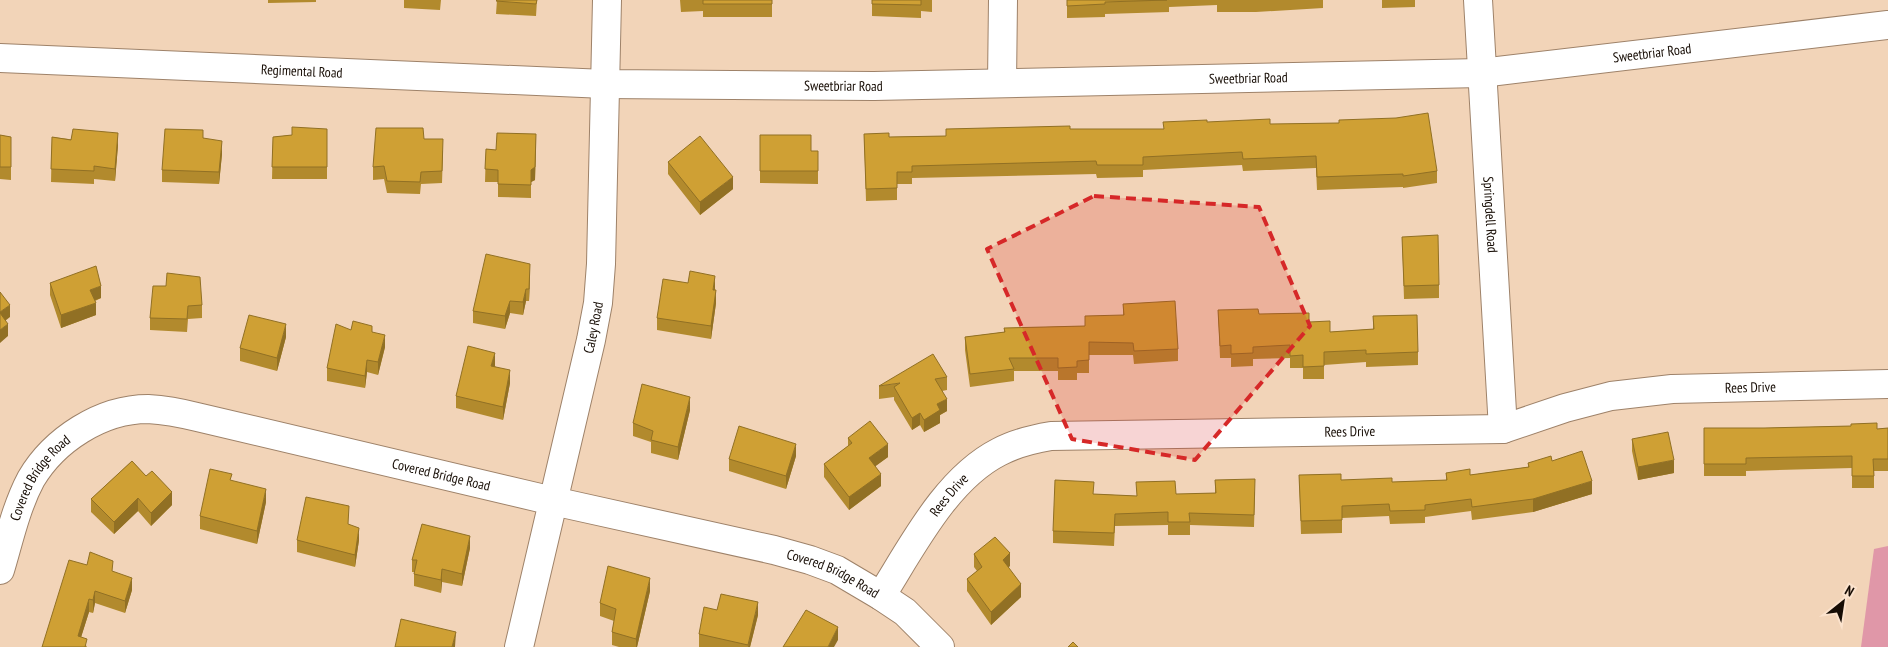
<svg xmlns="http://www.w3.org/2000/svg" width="1888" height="647" font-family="'PT Sans Narrow',sans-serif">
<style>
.green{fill:#e097a8}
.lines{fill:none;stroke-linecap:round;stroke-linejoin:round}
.minor-casing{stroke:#9e8269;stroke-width:30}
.minor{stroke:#fff;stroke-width:28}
.wall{fill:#b28a2d}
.shaded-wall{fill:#917024}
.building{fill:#cfa034;stroke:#917024}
.marked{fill:#d62828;fill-opacity:0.2;stroke:#d62828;stroke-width:4;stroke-dasharray:10 6;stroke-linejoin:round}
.labels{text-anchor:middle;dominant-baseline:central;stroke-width:4.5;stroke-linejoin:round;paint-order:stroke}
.street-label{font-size:14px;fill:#160c04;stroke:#fbe2cc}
</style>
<rect width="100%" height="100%" fill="#f2d4b8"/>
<path class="green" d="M1888,546V647H1861L1874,549Z"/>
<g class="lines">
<g class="minor-casing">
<g id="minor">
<path id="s1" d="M1478,0L1503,429"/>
<path id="s2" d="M0,58L605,84L874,86L1481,73L1888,25"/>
<path d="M1002,83L1003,0"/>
<path id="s3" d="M0,570C9,540 16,507 31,479C54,440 101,409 148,409C164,410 181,413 197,417L553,501L774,550L810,560L837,570L881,596L905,612L940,647"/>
<path id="s4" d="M881,596C912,547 946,479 999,452C1016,443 1033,439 1051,436L1503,429L1565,408L1611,396L1672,389L1888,384"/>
<path id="s5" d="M519,647L591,340L598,303L601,264L607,0"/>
</g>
</g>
<use href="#minor" class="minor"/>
</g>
<path class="wall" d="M268,0H316V2L268,3Z
M404,0H441L440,10L404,8Z
M497,0H537L536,16L496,14Z
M680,0H772V17H703V11L681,12Z
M872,0H932V12L921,11V18L872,16Z
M1067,0H1323V8L1256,12H1217V5L1169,7V12L1105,14V17L1067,18Z
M1382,0H1415V7L1382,8Z
M1207,122L1270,124L1437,171V183L1403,188V187L1317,190L1316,168L1243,171L1242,165L1143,170V177L1097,178L1096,174L912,178V184H897V200L866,201L864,134L889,137L946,136L1070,129H1163Z
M327,129V179H272L273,137L292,135Z
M0,135L11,137V180L0,179Z
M760,135L811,151H818V184L760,183Z
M52,137L118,145L115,181L94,179V184L51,182Z
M203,138L222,154L219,184L162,182V170Z
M424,139L443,151L442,183L421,184L420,194L387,193L384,179L373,180V167Z
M536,147L535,180L531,182V198L498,197V182H485L486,149L496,150Z
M668,162L733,189L700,215L668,174Z
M1402,237L1439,285V298L1404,299Z
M530,276L529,301H526L523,315L510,313L505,329L473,323V311Z
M50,283L101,298L95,301L96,315L61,328L50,295Z
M166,286L202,305V318L188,319L187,332L150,330V318Z
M715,288L716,303L711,339L657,330V318Z
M1123,304L1178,349V361L1134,364L1133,355H1089V373H1077V380H1058V371H1014V381L970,387L965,350V337L1004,332V328L1085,326L1123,315Z
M1218,310L1309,322L1330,332L1373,329V316L1418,352V365L1366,367V362L1324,365V379H1303V368H1290V358L1253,359V366L1231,367V358H1220Z
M351,330L372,332L385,347L378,375L367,372L365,388L327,381V368Z
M286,337L277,371L240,361V348Z
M495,366L510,383L503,420L456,408V396Z
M947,377V390L942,391L947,411L940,415V423L924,432L920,425L912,430L894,400V397L879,399V386Z
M690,410L678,460L651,453V442L633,436V423Z
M1851,426L1877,429L1888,428V471H1874V488H1852V468L1746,471V476H1704V428H1764Z
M848,438L888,457L875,466L881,486L849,510L824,477V464L848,446Z
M1632,439L1674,473L1638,480L1632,451Z
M796,456L786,489L729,471V459Z
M132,461L172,505L151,526L138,511L114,534L91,512V499Z
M1552,461L1592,494L1533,512L1472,520L1471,511L1425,517V523L1390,524L1389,516L1342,518V533L1301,534L1299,475L1341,480L1392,482L1446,480V473L1470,475L1528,467V463Z
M1215,480L1255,492L1254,527L1190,525V535H1168V525L1115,526L1114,546L1053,543V531L1094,494L1136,496L1215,493Z
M232,481L266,502L257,544L200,529V516Z
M297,540H359L355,567L297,552Z
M470,548L462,586L442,582L441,593L414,586V572H412V560Z
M974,554L1010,566L1008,567L1021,597L991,625L967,591V579L977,571L974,567Z
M113,572L132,590L125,613L95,603L93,613L89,612L81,637L87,647H42Z
M650,591L637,647H619L612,645V632L614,621L600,616V603Z
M717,610L758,615L750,647H699V634Z"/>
<path class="shaded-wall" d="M118,133V145L115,181V169Z
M536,134L535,180L531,182V198V170Z
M222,141V154L219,184V172Z
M733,177V189L700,215V202Z
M530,264V276L529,301V289Z
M715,276V288L713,302V290Z
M101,286V298L90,302V290Z
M526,289V301L523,315V302Z
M716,290V303L711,339V326Z
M510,301V313L505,329V316Z
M96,303V315L61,328V315Z
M10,305V317L0,325V312Z
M8,324V336L0,343V330Z
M286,324V337L277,371V358Z
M385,335V347L378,375V362Z
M495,353V366L491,378V366Z
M367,360V372L365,388V376Z
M510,370V383L503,420V407Z
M690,397V410L678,460V447Z
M947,399V411L940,415V423L924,432V420L937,404Z
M920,413V425L912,430V418Z
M796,444V456L786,489V476Z
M888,444V457L869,471V458Z
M1674,460V473L1638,480V467Z
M881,474V486L849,510V497Z
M1592,481V494L1533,512V499Z
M266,489V502L257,544V531Z
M172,492V505L151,526V513Z
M138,498V511L114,534V522Z
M359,528V540L355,567V555Z
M470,536V548L462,586V574Z
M1010,553V566L1003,572V560Z
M442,569V582L441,593V580Z
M132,578V590L125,613V601Z
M650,578V591L637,647H636V639Z
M1021,584V597L991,625V612Z
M95,591V603L93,613V600Z
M89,599V612L78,647V636Z
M758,602V615L750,647H748Z
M838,627V640L834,647H828Z
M456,632L455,647H452Z"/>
<path class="building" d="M497,0H537L536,4L496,1Z
M703,0H772V4H703Z
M872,0H921V5L872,4Z
M1067,0H1167L1105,2V4L1067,6Z
M1428,113L1437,171L1403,176V174L1317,177L1316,156L1243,159L1242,152L1143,157V165H1097L1096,161L912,166V172H897V188L866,189L864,134L889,133V137L946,136V129L1070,126V129H1164L1163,122L1207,120V122L1270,119V124L1339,123V120L1396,118Z
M292,127L327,129V167H272L273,137L292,135Z
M376,128H423L424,139H443L442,171L421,172L420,182L387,181L384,166L373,167Z
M73,129L118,133L115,169L94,166V171L51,169L52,137L71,140Z
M165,129L203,130V138L222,141L219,172L162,170Z
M497,133L536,134L535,167L531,170V185L498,184V170L485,169L486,149L496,150Z
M0,135L11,137V167H0Z
M760,135H811V151H818V171H760Z
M700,136L733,177L700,202L668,162Z
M1438,235L1439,285L1404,286L1402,237Z
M486,254L530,264L529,289H526L523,302L510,301L505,316L473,311Z
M96,266L101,286L90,290L96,303L61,315L50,283Z
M690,271L715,276L713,290H716L711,326L657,318L663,279L688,283Z
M167,273L200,277L202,305L188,306L187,319L150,318L153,286H166Z
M0,292L10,305L0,312Z
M1175,301L1178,349L1134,351L1133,343L1089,342V360L1077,361V367L1058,368V358H1009L1014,369L970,374L965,337L1005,332L1004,328L1085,326V316L1124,315L1123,304Z
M1258,309L1259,314L1309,313V322L1330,321V332L1374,329L1373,316L1417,315L1418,352L1366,354V350L1324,352V366L1303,367V355L1290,356V345L1253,347V353L1231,354V345L1220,346L1218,310Z
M0,313L8,324L0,330Z
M249,315L286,324L277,358L240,348Z
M353,321L372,326V332L385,335L378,362L367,360L365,376L327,368L336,324L351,330Z
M468,346L495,353L491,366L510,370L503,407L456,396Z
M933,354L947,377L935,379L947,399L937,404L940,410L924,420L920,413L912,418L894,387L900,383L879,386Z
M642,384L690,397L678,447L651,440L653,431L633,423Z
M870,421L888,444L869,458L881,474L849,497L824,464L852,443L848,438Z
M1877,423V429L1888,428V459H1873L1874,476H1852V456L1746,458V464H1704V428H1764L1851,426V424Z
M739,426L796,444L786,476L729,459Z
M1668,432L1674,460L1638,467L1632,439Z
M1582,451L1592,481L1533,499L1472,507L1471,499L1425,505V510L1390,511L1389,504L1342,506V520L1301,521L1299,475L1341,474V480L1392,478V482L1447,480L1446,473L1470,469V475L1529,467L1528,463L1551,456L1552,461Z
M132,461L146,476L152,471L172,492L151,513L138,498L114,522L91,499Z
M210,469L232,474L230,480L266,489L257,531L200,516Z
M1255,479L1254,515L1189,513L1190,522H1168V512L1115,514L1114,533L1053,531L1055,480L1094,482L1093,494L1137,496L1136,482L1175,481L1176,494L1216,493L1215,480Z
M306,497L349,506L348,524L359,528L355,555L297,540Z
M422,524L470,536L462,574L442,569L441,580L414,574L417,560H412Z
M995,537L1010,553L1003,560L1021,584L991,612L967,579L982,567L974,554Z
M90,552L113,561L112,571L132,578L125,601L95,591L93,600L89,599L78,636L87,639L85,647H42L69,560L87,565Z
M608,566L650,578L636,639L612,632L616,609L600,603Z
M721,594L758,602L748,645L699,634L704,607L717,610Z
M806,610L838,627L828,647H783Z
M401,619L456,632L452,647H395Z
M1073,642L1078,647H1068Z"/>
<path class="marked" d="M1094,196L1259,207L1310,326L1195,460L1072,439L987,249Z"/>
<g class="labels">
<g class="street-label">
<text stroke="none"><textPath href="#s2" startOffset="1654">Sweetbriar Road</textPath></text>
<text stroke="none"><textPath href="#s2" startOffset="302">Regimental Road</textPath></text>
<text stroke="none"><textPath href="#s2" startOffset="1249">Sweetbriar Road</textPath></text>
<text stroke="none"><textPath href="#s2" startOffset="844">Sweetbriar Road</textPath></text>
<text stroke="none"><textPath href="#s1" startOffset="215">Springdell Road</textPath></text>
<text stroke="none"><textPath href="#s5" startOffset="328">Caley Road</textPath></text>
<text stroke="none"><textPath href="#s4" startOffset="948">Rees Drive</textPath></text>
<text stroke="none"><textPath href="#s4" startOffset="542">Rees Drive</textPath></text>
<text stroke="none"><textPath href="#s3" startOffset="539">Covered Bridge Road</textPath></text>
<text stroke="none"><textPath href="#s3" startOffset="102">Covered Bridge Road</textPath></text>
<text stroke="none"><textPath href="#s4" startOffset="122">Rees Drive</textPath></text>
<text stroke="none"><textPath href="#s3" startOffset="944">Covered Bridge Road</textPath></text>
</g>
</g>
<g transform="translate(1843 602) rotate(30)" stroke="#fbe2cc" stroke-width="4" paint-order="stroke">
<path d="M0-4L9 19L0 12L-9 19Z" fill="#160c04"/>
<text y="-8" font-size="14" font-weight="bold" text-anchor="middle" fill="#160c04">N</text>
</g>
</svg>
